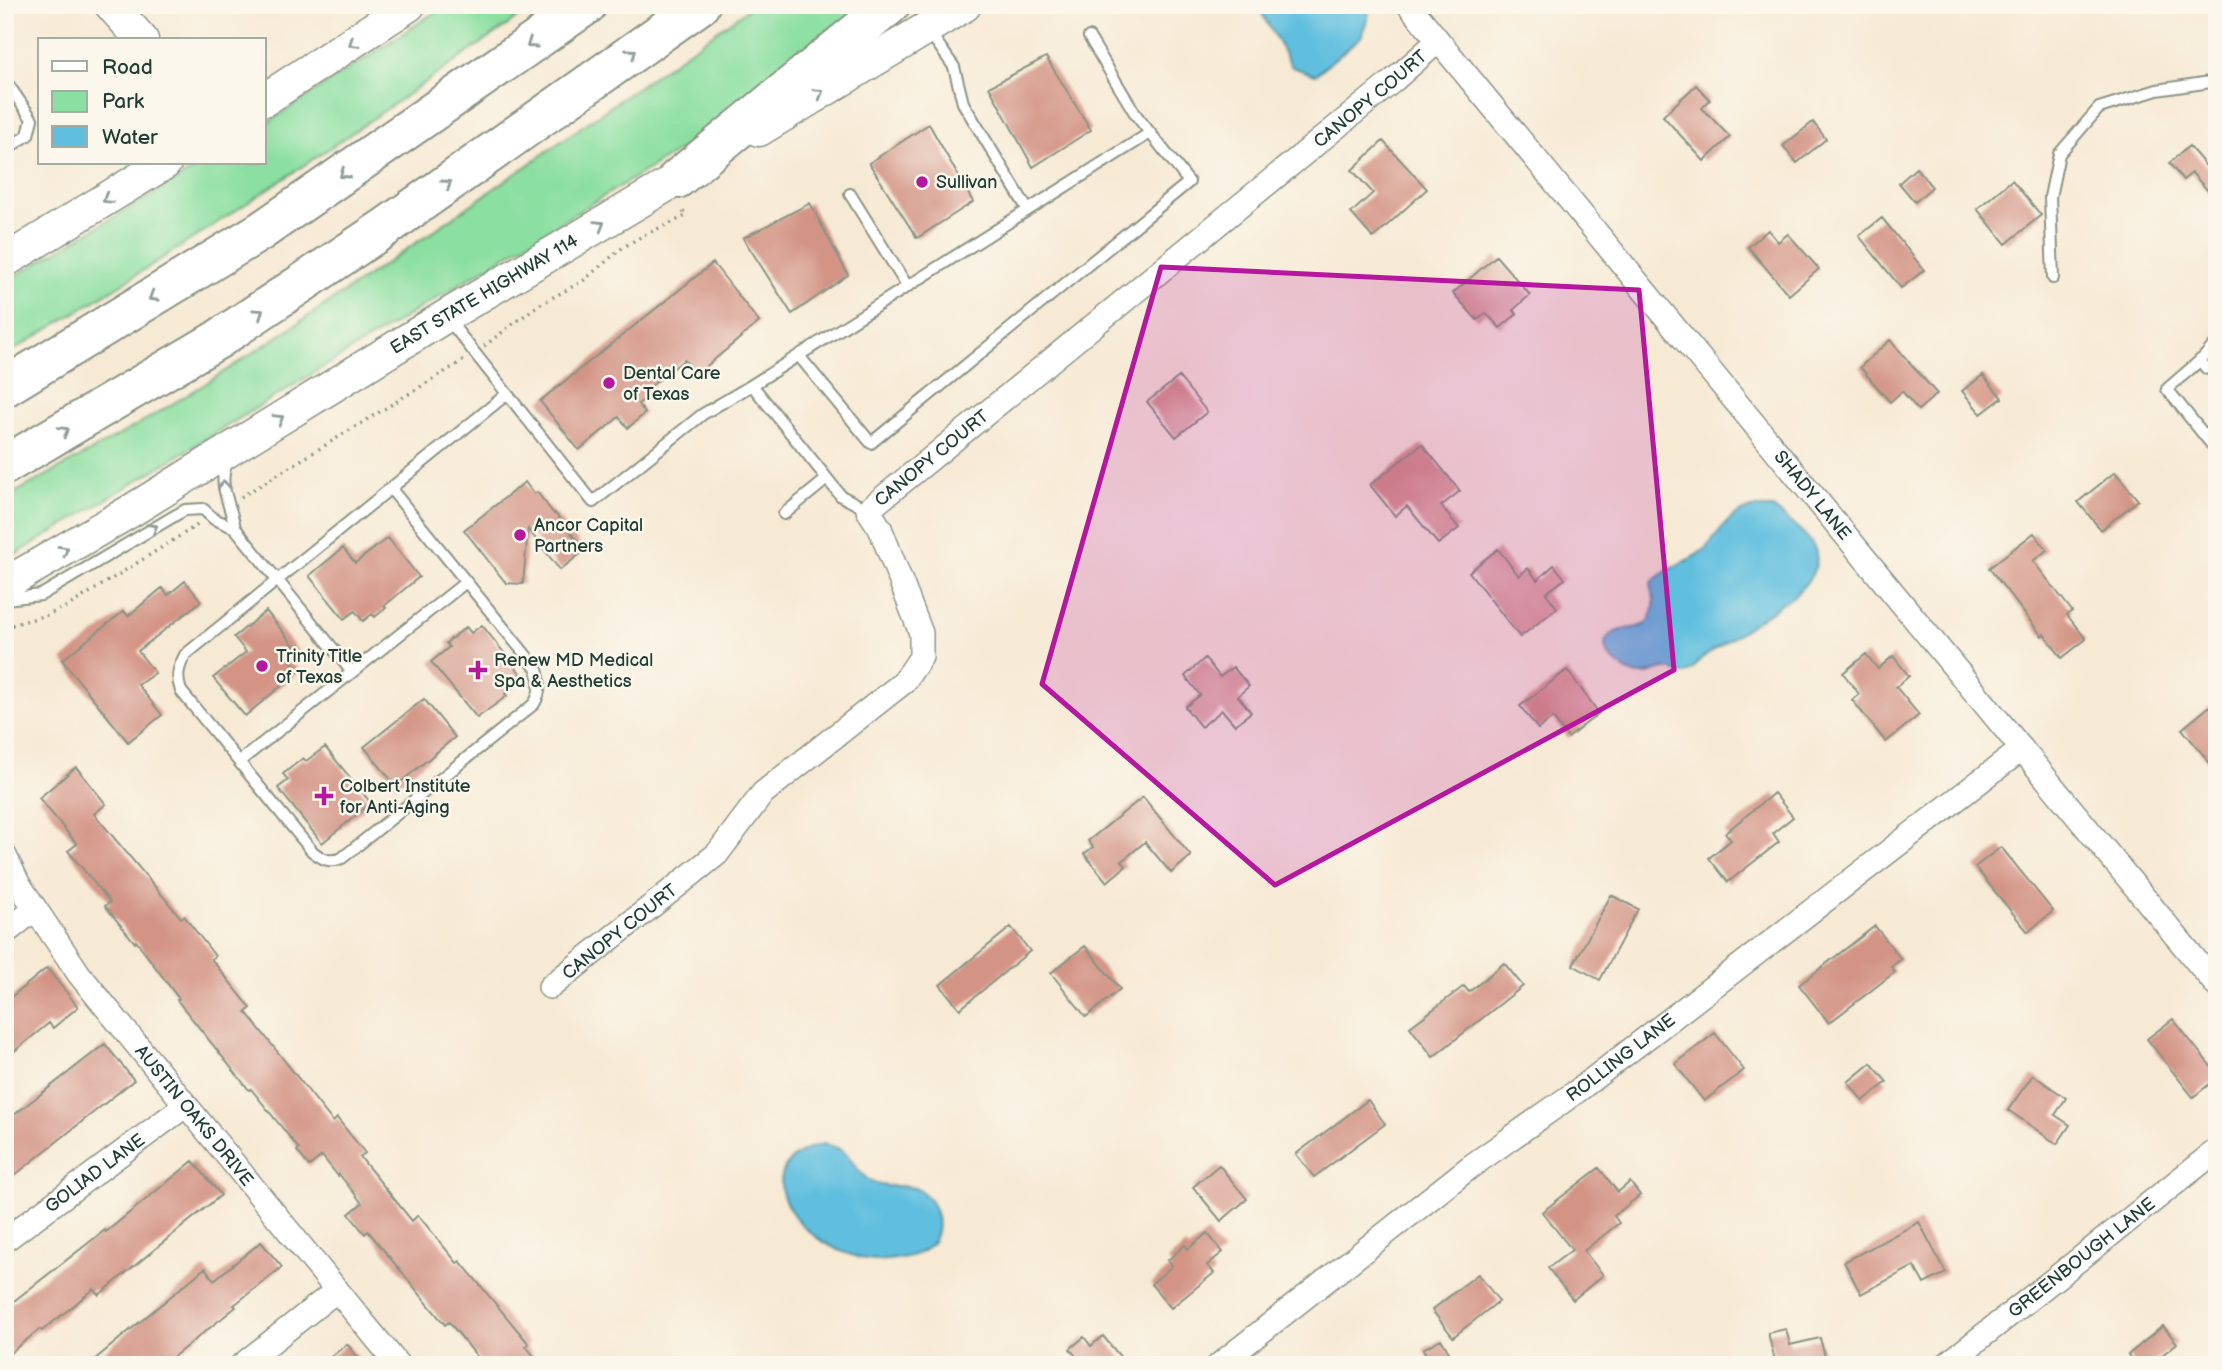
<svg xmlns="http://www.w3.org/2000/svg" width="2222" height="1370" font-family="'Balsamiq Sans',sans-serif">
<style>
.green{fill:#8bdfa1;stroke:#558e6a;stroke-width:2}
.water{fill:#60bfdf;stroke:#407e8a;stroke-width:2}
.building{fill:#d39486}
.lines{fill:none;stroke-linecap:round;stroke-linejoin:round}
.lane-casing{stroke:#8b9484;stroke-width:14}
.street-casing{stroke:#8b9484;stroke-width:26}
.secondary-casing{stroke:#8b9484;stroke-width:35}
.highway-casing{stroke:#8b9484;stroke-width:42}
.path{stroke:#8b9484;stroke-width:3.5;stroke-dasharray:2 5;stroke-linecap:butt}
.lane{stroke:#fff;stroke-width:10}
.street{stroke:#fff;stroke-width:23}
.secondary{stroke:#fff;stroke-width:32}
.highway{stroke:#fff;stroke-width:38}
.oneway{stroke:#8f9e9a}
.marked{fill:#b5179e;fill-opacity:0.2;stroke:#b5179e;stroke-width:5;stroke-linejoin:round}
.poi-dot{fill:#b5179e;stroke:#fbf7ec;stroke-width:2.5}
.labels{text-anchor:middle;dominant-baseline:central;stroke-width:5;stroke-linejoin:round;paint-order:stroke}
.street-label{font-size:18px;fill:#1f3d34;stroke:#fbf7ec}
.poi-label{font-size:18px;fill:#1f3d34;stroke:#fbf7ec;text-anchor:start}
</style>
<rect width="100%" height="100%" fill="#fbf7ec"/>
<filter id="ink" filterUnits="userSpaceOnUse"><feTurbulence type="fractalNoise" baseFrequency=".0143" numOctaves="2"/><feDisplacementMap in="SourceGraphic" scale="14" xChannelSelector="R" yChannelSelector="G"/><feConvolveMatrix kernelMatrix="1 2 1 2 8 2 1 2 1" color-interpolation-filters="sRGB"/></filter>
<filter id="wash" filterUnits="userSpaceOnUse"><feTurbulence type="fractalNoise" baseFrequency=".00686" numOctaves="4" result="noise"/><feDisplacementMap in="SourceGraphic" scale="28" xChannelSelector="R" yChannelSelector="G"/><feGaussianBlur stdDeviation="1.57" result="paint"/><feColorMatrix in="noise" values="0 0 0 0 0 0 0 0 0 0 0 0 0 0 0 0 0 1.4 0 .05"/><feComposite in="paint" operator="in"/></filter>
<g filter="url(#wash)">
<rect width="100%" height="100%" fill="#f7ead5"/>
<path class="green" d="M446,5H536C362,127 188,247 5,355V282L205,163H264V125Z
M754,5H884L696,140L5,561V498C73,461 142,424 208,382C394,263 573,132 754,5Z"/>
<path class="water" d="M1257,5H1362L1369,14L1361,37L1315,75L1292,67Z
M1752,508H1773C1808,537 1839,553 1795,595L1702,658L1693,669L1685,674C1677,675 1673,668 1665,669C1656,670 1648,676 1639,675C1624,673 1593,650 1610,635C1621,626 1642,631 1649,620C1658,607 1653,596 1651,583C1666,567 1686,564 1702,551C1714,542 1720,527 1732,518C1737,513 1745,511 1752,508Z
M824,1144C854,1149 849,1168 872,1182C886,1190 905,1182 919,1190C937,1200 945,1230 929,1246C921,1255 907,1257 895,1259C820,1272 724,1168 824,1144Z"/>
<g id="blocks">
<path class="building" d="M1046,57L1091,130L1033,167L989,87Z
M1696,85L1710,100L1702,108L1730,137L1704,161L1663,116Z
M1813,122L1826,139L1797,163L1783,146Z
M929,124L973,202L917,238L869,163Z
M1383,141L1427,189L1373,238L1351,213L1373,193L1352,170Z
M2189,146L2217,179V201L2192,173L2183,180L2169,163Z
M1916,168L1932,187L1915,202L1899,183Z
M2012,180L2041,215L2006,244L1977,209Z
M810,203L848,275L792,314L743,238Z
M1882,218L1924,270L1901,288L1859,236Z
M1768,230L1778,242L1788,234L1819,269L1789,295L1748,247Z
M1496,256L1530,295L1513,310L1517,314L1500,328L1486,313L1477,320L1453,293Z
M713,263L759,322L696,375L684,360L646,390L650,395L638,404L645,413L628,428L619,417L579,450L540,401Z
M1890,340L1937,394L1918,410L1902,391L1890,402L1860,367Z
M1983,375L2002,398L1981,414L1962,391Z
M1179,377L1207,412L1176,437L1147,402Z
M1422,444L1460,491L1441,506L1459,528L1438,544L1407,506L1395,516L1370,485Z
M2115,472L2138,500L2101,530L2078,502Z
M525,482L534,494L537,492L554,514L555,513L585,550L560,570L528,529L523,584L506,583L464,530Z
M2034,533L2047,550L2033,561L2072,611L2067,615L2086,639L2062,658L2044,634L2042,636L1989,568Z
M388,538L419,577L384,606L386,608L375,617L372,614L363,621L355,611L344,619L309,576L343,548L355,563Z
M1498,549L1519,576L1528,568L1537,580L1554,565L1565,579L1546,593L1557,608L1520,637L1469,572Z
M185,581L201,601L138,651L155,673L138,685L162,715L128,742L62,660L124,611L128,616L162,588L168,595Z
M266,611L300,653L291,661L299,671L245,716L213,678L246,652L234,637Z
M482,625L524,678L505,694L507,696L477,718L431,662L449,647L446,643L466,627L471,633Z
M1866,654L1878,669L1893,656L1909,676L1896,687L1919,715L1886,742L1852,700L1859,694L1843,673Z
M1205,658L1220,677L1233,667L1249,686L1238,696L1251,712L1235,725L1222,710L1201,727L1185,707L1200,695L1185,676Z
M1567,670L1599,713L1568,738L1553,718L1538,729L1520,706Z
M424,699L455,737L396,786L364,747Z
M2210,706L2217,714V772L2182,729Z
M325,747L371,803L322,843L278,788L288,780L283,774L303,758L306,761Z
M76,767L106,804L94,814L181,918L184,916L215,956L211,959L251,1008L246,1012L333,1122L337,1118L365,1153L360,1157L412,1221L418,1215L457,1263L460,1261L529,1344L526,1346L541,1365H484L449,1322L445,1325L368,1231L365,1234L349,1214L362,1203L339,1174L338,1176L322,1156L309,1166L297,1151L299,1149L251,1089L249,1090L177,1000L179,999L136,941L135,943L105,906L110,902L68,851L77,844L39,798Z
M1774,793L1793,817L1773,833L1779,842L1728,882L1709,858L1731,840L1725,833Z
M1143,797L1191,856L1171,873L1145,842L1122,861L1126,866L1107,882L1084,854L1093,847L1088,841Z
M2001,847L2053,911L2028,932L1975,867Z
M1611,895L1638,909L1600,980L1573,965Z
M1875,926L1901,959L1891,967L1895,972L1829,1023L1799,985Z
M1011,927L1030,951L960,1009L940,985Z
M1085,946L1120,989L1086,1017L1051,973Z
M1504,963L1523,986L1433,1057L1410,1027L1464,986L1469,992Z
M47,968L78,1007L53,1028L49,1023L5,1059V1002Z
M2173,1019L2217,1074V1078L2193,1097L2147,1039Z
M1715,1033L1744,1070L1704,1101L1675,1064Z
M105,1044L134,1080L5,1183V1122Z
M1871,1063L1887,1082L1863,1101L1848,1082Z
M2033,1075L2066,1098L2055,1115L2070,1125L2057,1144L2008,1110Z
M1368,1100L1385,1124L1314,1177L1296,1154Z
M193,1161L221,1195L99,1295L94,1289L42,1331L40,1329L5,1357V1308L105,1230L106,1232Z
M1219,1165L1247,1199L1221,1221L1193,1187Z
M1599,1168L1618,1192L1630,1182L1640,1195L1614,1216L1619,1223L1584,1251L1603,1275L1573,1300L1548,1268L1572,1250L1542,1212Z
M1919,1222L1946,1273L1924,1284L1914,1266L1861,1294L1844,1262Z
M1207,1233L1223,1252L1207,1265L1214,1273L1171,1308L1151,1284L1172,1266L1168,1260L1185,1245L1188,1249Z
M261,1242L282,1267L234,1305L236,1307L163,1365H88L205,1268L214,1280Z
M1478,1274L1499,1301L1453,1337L1432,1310Z
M2163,1326L2177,1343L2150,1365H2135L2128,1355Z
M1786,1329L1790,1345L1820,1338L1826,1361L1812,1365H1776L1768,1333Z
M1103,1336L1127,1365H1083L1070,1349L1084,1337L1091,1346Z
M1441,1339L1453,1359L1443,1365H1432L1423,1349Z
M347,1344L364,1365H321Z"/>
</g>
</g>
<g filter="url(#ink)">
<use href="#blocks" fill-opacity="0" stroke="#8b9484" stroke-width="2"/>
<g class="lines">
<g class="lane-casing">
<path id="lane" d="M5,80L32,119L28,135L5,150
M850,194L907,286
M1028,210L1150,133
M2053,278L2050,197L2059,154L2099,108L2157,90L2217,81
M447,318L593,502L703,414L752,385
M2217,342L2203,358L2167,389L2217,451
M799,356L871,443L1189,182L1136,115L1089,37
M2200,360L2206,368L2217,371
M228,461C216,483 231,505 235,528
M391,489L537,669C541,682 541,693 534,704L342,858C330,863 323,860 312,851L181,691C176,677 178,668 185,655L507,394
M868,510L841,496L752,385L1028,210L963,103L954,67L928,30
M784,514L827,479
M5,599L41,595L176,515L185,510L203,509L214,519L235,528L352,672
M240,761L466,582"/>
</g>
<g class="street-casing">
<g id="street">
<path id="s1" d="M1409,5L2217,986"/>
<path id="s2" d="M5,856L18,883L79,974L398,1365"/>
<path d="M5,933L35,909"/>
<path id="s3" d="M550,987L717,854L763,793L904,682L921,657V633L880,528L868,510L1394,80L1438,41"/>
<path id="s4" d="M5,1240L186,1105"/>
<path d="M242,1365L337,1290"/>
<path id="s5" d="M1219,1365L1470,1167L1576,1092L2022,749"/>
<path id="s6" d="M1946,1365L2217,1150"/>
</g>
</g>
<g class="secondary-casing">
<g id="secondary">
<path d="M111,5L142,40"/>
<path d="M264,100L409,5"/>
<path d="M759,130L965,5"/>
<path d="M5,261L165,163"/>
<path id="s7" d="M5,584L129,512L446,316L696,168"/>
</g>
</g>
<g class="highway-casing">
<path id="highway" d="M677,179L890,5
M5,387L261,231L587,5
M5,465L217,340L386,227L700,5"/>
</g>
<path class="path" d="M484,346L537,306L583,281L622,248L644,235L686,216L681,208
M241,497L464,360
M5,627L50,614L70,605L199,524"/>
<use href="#lane" class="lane"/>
<use href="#street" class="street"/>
<use href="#secondary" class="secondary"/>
<use href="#highway" class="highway"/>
</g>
<defs><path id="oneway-chevron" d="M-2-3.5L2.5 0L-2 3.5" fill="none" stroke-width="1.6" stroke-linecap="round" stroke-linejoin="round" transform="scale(1.75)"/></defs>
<g class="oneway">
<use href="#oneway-chevron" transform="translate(353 43) rotate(147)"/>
<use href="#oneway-chevron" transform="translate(531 44) rotate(145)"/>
<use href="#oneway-chevron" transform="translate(632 53) rotate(-35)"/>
<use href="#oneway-chevron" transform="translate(819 93) rotate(-31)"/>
<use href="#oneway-chevron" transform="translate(344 174) rotate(145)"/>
<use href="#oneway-chevron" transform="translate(447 184) rotate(-35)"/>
<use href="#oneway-chevron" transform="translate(107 199) rotate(148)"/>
<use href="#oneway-chevron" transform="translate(600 225) rotate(-31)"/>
<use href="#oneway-chevron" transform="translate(153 297) rotate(149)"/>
<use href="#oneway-chevron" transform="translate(259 313) rotate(-34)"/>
<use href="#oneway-chevron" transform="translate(279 419) rotate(-31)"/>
<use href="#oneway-chevron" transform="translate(64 431) rotate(-31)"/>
<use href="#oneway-chevron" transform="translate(224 485) rotate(-96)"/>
<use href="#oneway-chevron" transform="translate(153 528) rotate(-31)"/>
<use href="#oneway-chevron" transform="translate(64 550) rotate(-30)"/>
</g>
</g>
<path class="marked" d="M1161,267L1639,290L1674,670L1275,885L1042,684Z"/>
<g class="poi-dot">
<circle cx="922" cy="182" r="7"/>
<circle cx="609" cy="383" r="7"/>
<circle cx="520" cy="535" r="7"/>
<circle cx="262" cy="666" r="7"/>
<path d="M474.5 659.5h7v7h7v7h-7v7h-7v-7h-7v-7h7z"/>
<path d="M320.5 785.5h7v7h7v7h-7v7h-7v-7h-7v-7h7z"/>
</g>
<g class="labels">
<g class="street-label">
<text stroke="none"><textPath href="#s3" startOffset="1307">CANOPY COURT</textPath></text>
<text stroke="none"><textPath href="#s7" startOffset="560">EAST STATE HIGHWAY 114</textPath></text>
<text stroke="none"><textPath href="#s3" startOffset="740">CANOPY COURT</textPath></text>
<text stroke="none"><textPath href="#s1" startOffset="635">SHADY LANE</textPath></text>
<text stroke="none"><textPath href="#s3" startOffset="89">CANOPY COURT</textPath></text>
<text stroke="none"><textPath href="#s5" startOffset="506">ROLLING LANE</textPath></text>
<text stroke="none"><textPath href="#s2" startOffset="322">AUSTIN OAKS DRIVE</textPath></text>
<text stroke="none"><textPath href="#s4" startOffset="112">GOLIAD LANE</textPath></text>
<text stroke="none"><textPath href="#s6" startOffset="173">GREENBOUGH LANE</textPath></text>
</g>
<g class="poi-label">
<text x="936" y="182">Sullivan</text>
<text x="623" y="373">Dental Care<tspan x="623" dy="21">of Texas</tspan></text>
<text x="534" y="525">Ancor Capital<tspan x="534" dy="21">Partners</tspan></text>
<text x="276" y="656">Trinity Title<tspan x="276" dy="21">of Texas</tspan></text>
<text x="494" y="660">Renew MD Medical<tspan x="494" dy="21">Spa &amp; Aesthetics</tspan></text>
<text x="340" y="786">Colbert Institute<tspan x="340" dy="21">for Anti-Aging</tspan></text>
</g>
</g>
<rect width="2222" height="1370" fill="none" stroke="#fbf7ec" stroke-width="28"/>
<rect x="38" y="38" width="228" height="126" fill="#fbf7ec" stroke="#a3ada2" stroke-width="2"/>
<rect x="52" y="61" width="35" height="10" fill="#ffffff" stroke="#a3ada2" stroke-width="2"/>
<text x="102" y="74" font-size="21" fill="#1f3d34">Road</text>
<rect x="52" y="91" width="35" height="21" fill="#8bdfa1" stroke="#a3ada2" stroke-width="2"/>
<text x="102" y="108" font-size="21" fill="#1f3d34">Park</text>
<rect x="52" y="126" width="35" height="21" fill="#60bfdf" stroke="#a3ada2" stroke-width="2"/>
<text x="102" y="144" font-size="21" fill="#1f3d34">Water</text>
</svg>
